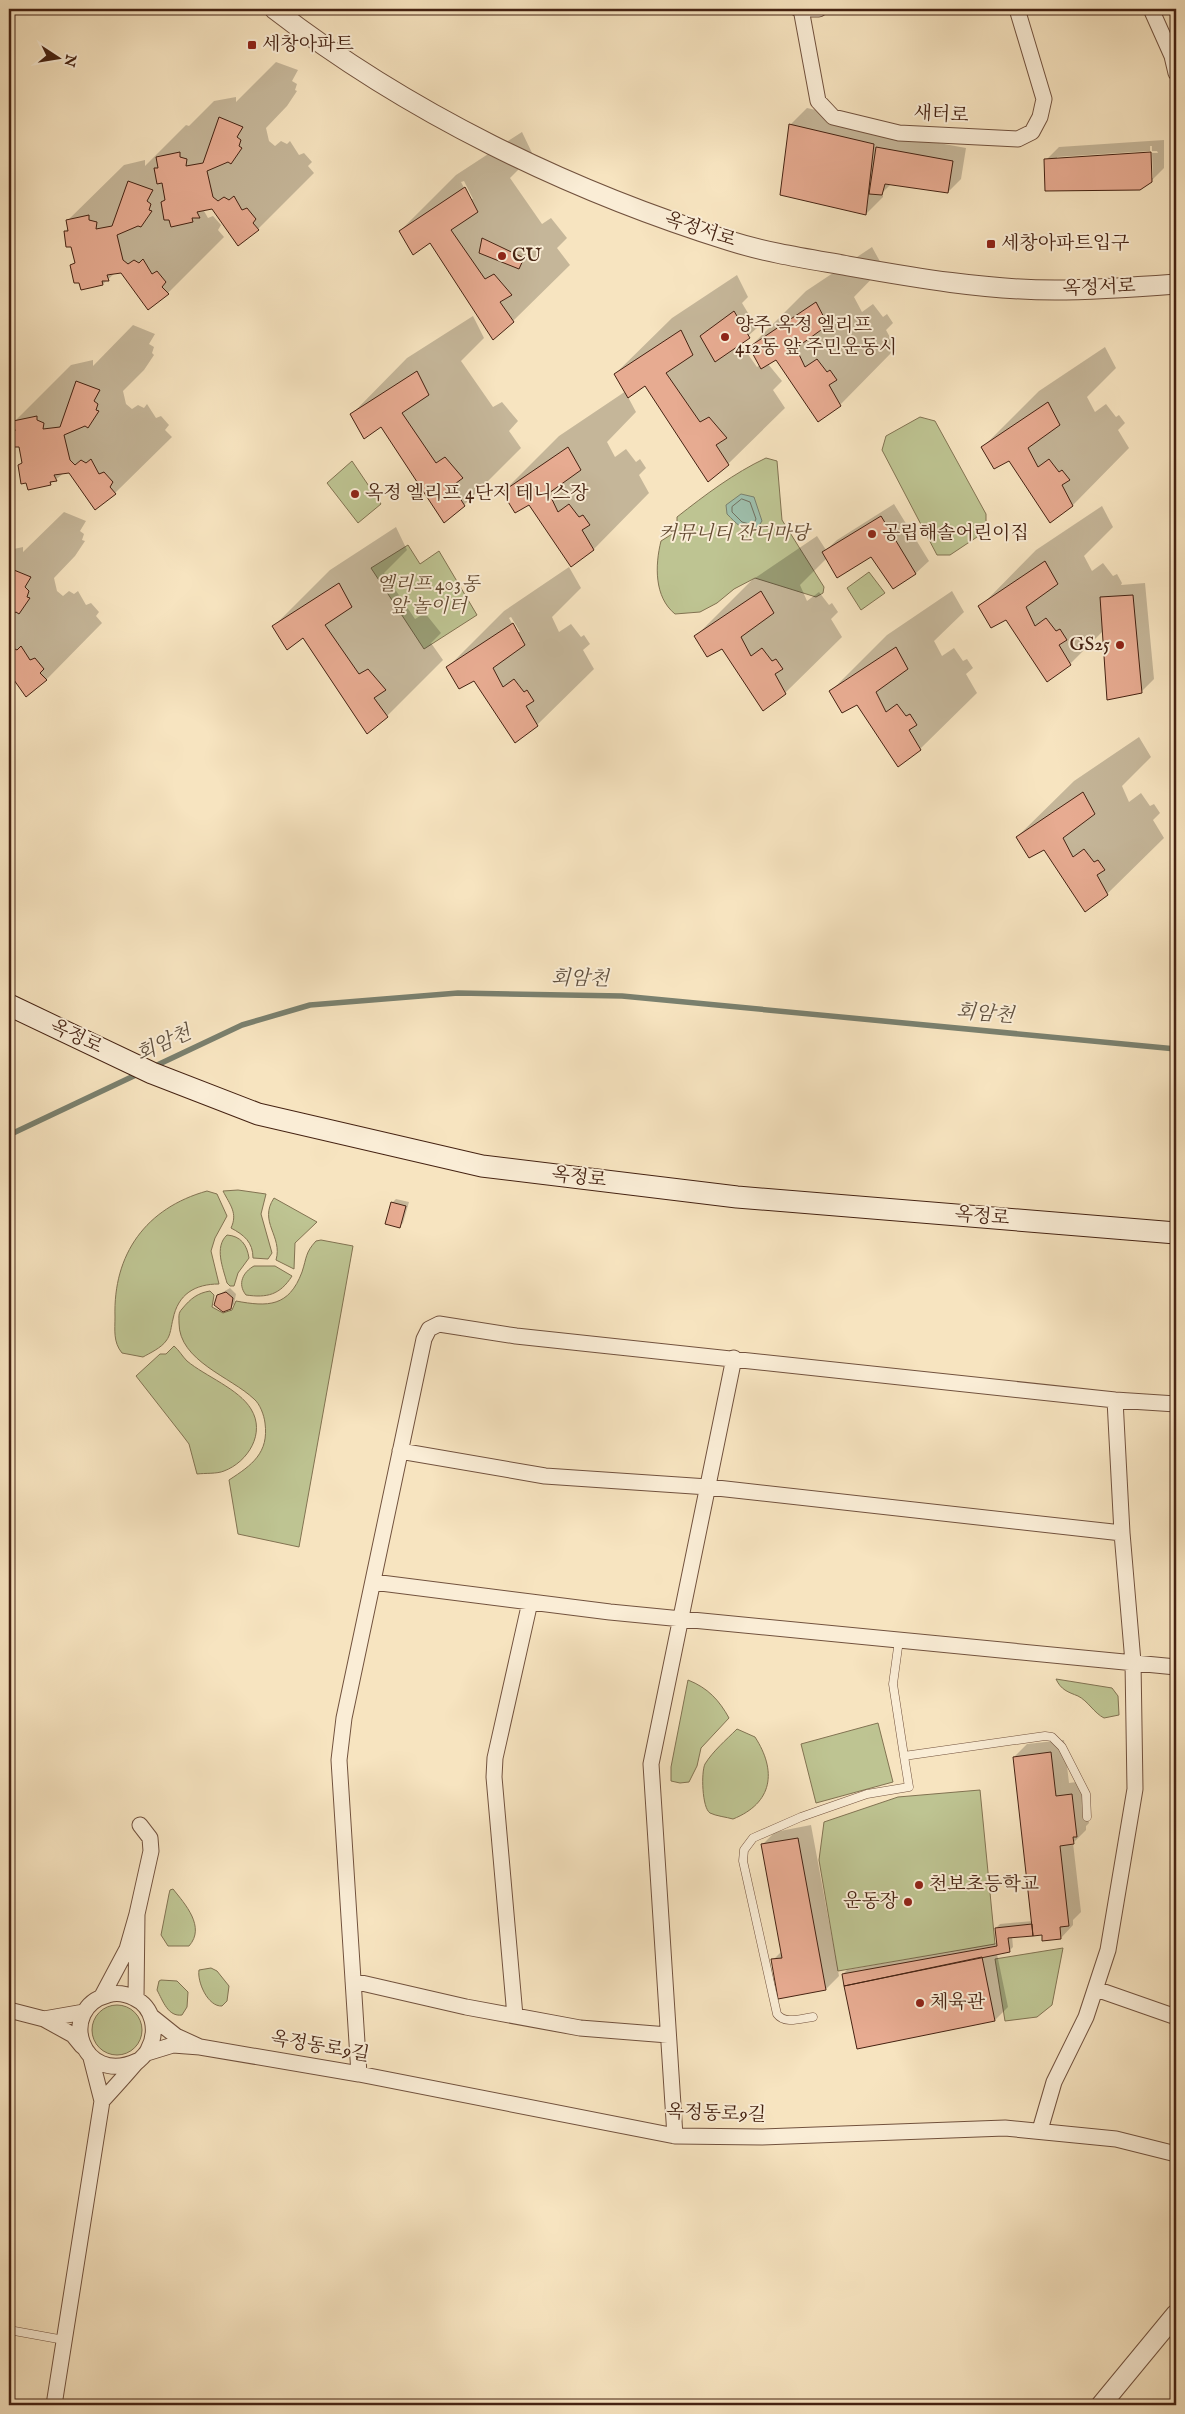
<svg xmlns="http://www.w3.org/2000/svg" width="1185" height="2414" font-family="'IM FELL English','Noto Serif KR',serif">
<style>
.green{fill:#bec492;stroke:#827352}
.water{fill:#9ebfac;stroke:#7a806e}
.shadow{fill:#0003;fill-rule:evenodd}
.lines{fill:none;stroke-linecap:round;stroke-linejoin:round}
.shore{stroke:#72705f;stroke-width:1}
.stream{stroke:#7a806e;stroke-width:5.5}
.building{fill:#e7ab91;stroke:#452212}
.service-casing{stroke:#72523e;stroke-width:9}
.minor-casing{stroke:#72523e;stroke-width:17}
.tertiary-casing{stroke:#72523e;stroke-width:21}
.secondary-casing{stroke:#452212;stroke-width:23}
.service{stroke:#faedd6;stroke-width:8}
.minor{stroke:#faedd6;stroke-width:15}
.tertiary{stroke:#faedd6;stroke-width:19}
.secondary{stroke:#faedd6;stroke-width:21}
.poi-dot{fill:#8f2418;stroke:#faedd6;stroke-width:2}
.labels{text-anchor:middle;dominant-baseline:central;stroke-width:4;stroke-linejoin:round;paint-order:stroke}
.poi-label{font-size:19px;fill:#452212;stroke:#faedd6;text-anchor:start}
.street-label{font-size:19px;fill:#452212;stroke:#faedd6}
.park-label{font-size:19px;font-style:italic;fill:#634a32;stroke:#faedd6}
.water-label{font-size:20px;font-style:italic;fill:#605140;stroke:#faedd6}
</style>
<rect width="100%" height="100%" fill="#f7e4c0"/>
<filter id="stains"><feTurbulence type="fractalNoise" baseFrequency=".004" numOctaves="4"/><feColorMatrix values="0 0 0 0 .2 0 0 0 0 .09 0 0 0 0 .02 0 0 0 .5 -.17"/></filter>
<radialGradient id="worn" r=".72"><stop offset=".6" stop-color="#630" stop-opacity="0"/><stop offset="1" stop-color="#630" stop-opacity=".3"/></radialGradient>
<path class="green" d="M920,417L935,421L986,514V531L950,555H937L882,450L886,436Z
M766,458L777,461L782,520L824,587L823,593L816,597L755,578L734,589L717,603L700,612L675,614C654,597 655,565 661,541L677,531V517C705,495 734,473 766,458Z
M352,461L381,504L358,523L327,483Z
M408,545L420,564L439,551L477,615L424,649L371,568Z
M869,572L885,593L861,610L847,588Z
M238,1190L266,1194L261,1214L272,1253L268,1259L253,1258C253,1242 244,1235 231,1228C238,1213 230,1205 223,1191Z
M207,1191L217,1194L227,1216L215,1238L211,1251L219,1284C195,1284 178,1294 173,1319C171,1326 171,1335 166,1341C161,1348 150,1353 143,1357L122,1353C113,1342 115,1330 115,1317C113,1254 146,1208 207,1191Z
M274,1198L317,1222L295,1243L294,1269L276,1260C283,1236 258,1222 274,1198Z
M227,1235C241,1236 247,1245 249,1258L238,1273L234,1286H230L227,1283C223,1268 214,1247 227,1235Z
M321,1240L353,1246L299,1547L238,1534L229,1480C252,1465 269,1453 265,1423C264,1415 260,1404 254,1399C231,1377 179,1361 179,1323C179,1317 178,1313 182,1309C191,1298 198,1293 210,1291L214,1295L212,1307L223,1313L232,1310L236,1301C268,1307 289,1307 302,1272C307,1257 305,1253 316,1241Z
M254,1266H275L292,1276C280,1295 267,1298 246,1295C237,1284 243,1272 254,1266Z
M174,1346C179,1350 182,1356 187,1361C205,1376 239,1389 251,1409C266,1433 248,1462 224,1471C217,1474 205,1473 197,1474L189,1444L183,1436L136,1376L160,1354H166Z
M1056,1679L1112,1688L1118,1696L1119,1715L1104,1718C1094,1713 1088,1701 1078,1696C1068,1692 1061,1690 1056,1679Z
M688,1680C708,1688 719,1700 729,1718L701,1748L697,1766L689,1782L680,1783L671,1781V1767Z
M878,1723L893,1782L816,1803L801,1744Z
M737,1729L755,1737C777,1771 773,1803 733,1819C726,1817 716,1816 710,1813C702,1808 701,1772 705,1764C713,1751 726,1740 737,1729Z
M980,1790L995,1944L838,1971L819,1860L824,1822L898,1797Z
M173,1889C185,1904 206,1927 189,1946H168L161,1935L169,1894L170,1890Z
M1063,1948L1052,2005L1037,2017L1005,2021L995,1959Z
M211,1968L217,1971L229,1986L227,2001L222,2006C208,2007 197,1982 199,1970Z
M161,1980L177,1981L188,1992L187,2007L182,2015C168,2017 163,2001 157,1990L159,1981Z
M92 2030a25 25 0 1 1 50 0a25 25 0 1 1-50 0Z"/>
<path class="water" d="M741,494L754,497L762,521L756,530C743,532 736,523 727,514L726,505Z"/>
<path class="shadow" d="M276,62L298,70L292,81L297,84L295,90L297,91L287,106L266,128L269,141L275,146L281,141L287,144L290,141L299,155L304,153L312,162L308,166L314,173L258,229L212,208L207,209L204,211L208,218L213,216L221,225L218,230L224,237L168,293L148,308L122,271L116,272L103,284L72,266L76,261L72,245L65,232L68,228L67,221L124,165L145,160V166L186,125L189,126L214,101L236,97V102Z
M807,108L891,127L890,134L966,148L961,179L948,192L891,184L883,192V197L866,214L790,125Z
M522,132L533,155L510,178L542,224L551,218L567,238L557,248L570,265L513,321L430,241L400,231L456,175ZM464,181L473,199H470L461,182Z
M1164,140V168L1151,181L1046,160L1059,147ZM1150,146H1152V151H1157L1158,153H1152L1153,178L1057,160V157L1150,151Z
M872,247L883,267L854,297L862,312L873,304L883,317L887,314L893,323L886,330L896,348L840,405L777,359L768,364L782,381L773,390L785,408L728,464L645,384L628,397L636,412L607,442L615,457L626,449L636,462L640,459L646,468L639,475L649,493L593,550L530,504L503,492L559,436L626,391L615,374L672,318L737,275L748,297L742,303L757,328L740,343L757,367L760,365L750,347L806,291Z
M473,316L484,338L461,361L493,407L502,402L518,421L509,431L521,448L464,505L445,521L381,425L351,415L407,358Z
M133,325L155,334L149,344L154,347L152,353L154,355L144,370L123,391L126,404L132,409L138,405L144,408L147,404L156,418L161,416L169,425L165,430L172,437L115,493L96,508L69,472L64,473L50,484L19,466L23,462L20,446L12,432L16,428L15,421L71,365L93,360V366Z
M1105,347L1116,368L1087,397L1095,412L1106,404L1116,417L1119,415L1125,423L1118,430L1129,448L1073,505L1050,521L1009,459L983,447L1039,391Z
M894,504L929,561L916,573L893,587L872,555L827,558L800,585L807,601L819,592L829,605L832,603L838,612L831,619L842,637L785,693L722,647L696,636L752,580L817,536L826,550L837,540Z
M1102,506L1113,527L1084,556L1092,571L1103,563L1113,576L1117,574L1122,583L1121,585L1145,583L1154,679L1141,692L1104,630L1070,664L1007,618L980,607L1036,550Z
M64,512L86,521L80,531L84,534L82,540L85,541L75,556L54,578L57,591L63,596L69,591L74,594L78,591L86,605L91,603L99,612L96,616L102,623L46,680L26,695L9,671V550L23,547V552Z
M396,527L407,550L384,573L415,619L425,613L441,633L431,643L443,660L387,716L304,637L274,626L330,570Z
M569,567L581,588L552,617L559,632L571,624L581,637L584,635L590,644L583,650L594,669L537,725L474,679L447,668L504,611ZM511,617L520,632H517L509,618Z
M952,591L964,612L934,641L942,656L954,648L963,661L967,659L973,668L966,674L977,693L920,749L857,703L830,692L887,635Z
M1139,737L1151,757L1122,786L1129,802L1141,793L1150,806L1154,804L1160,813L1153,820L1164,838L1107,894L1044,848L1017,837L1074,781Z
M396,1199L409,1202L403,1223L400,1226L392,1203Z
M230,1288L236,1294L234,1304L230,1308L218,1295Z
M1064,1740L1069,1783L1084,1781L1089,1823L1086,1826V1830L1073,1843L1081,1912L1073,1920V1925L1061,1938L1043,1933L1012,1936L1013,1947L1009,1951L997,1954L1008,2007L995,2020L858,2048L843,1974L847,1970L998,1943L996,1928L1000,1924L1033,1921L1014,1757L1027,1744Z
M811,1825L839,1976L826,1989L773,1960L782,1951L762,1845L775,1832Z"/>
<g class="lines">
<path class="shore" d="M742,499L750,502L756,519L753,525L742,522L732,512V507Z"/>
<path class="stream" d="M153,1067L242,1025L310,1005L458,993L622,996L1176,1049
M9,1135L140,1073"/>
</g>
<path class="building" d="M219,117L243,127L237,137L241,140L239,146L242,148L231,164L228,162L207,171L213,197L218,201L224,197L229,200L234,196L242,210L247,208L256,219L253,223L259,230L238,246L212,209L197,212L200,218H192L193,222L171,227L169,220H164L161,202L165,200L162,183L157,184L154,168H158L156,157L180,152V157L187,159L186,166L203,163Z
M789,124L874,144L866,215L780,195Z
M876,147L953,161L948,193L885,184L882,195L869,194Z
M1151,152L1152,182L1140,190L1045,191L1044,159Z
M128,181L153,190L147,201L151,204L149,210L152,211L141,227L138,226L117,235L123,260L128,264L134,260L139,263L143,259L152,274L157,271L166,282L162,287L169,294L148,310L121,273L107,275L109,281H102L103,285L81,290L79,283H74L70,265L75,263L71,247H66L64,231H68L66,220L89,215V220L97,222L96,229L112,226Z
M465,187L478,212L451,230L485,279L494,274L512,295L500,302L514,322L493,340L430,243L413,255L399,231Z
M482,238L524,258L519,269L479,253Z
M816,302L828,325L796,348L805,367L817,359L827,372L830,370L837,380L829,385L841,406L818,422L776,360L761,369L749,347Z
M734,311L750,338L715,362L700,336Z
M681,330L693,355L666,373L700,422L709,417L727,438L716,445L729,465L708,482L645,386L628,398L614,374Z
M417,371L429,395L402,413L436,463L445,457L463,478L452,486L465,506L444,523L381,427L364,439L350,414Z
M76,381L100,390L94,401L98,404L96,410L99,411L88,428L85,426L64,435L70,460L75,465L81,460L86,463L91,459L99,474L104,472L113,482L110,487L116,494L95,510L69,473L54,475L57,481L50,482L51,485L28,490L26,483L21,484L18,465L22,463L19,447H14L11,431H15L13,421L37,416V420L44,423L43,429L60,427Z
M1048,402L1060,425L1028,448L1038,467L1049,459L1059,472L1062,470L1070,480L1062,485L1073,506L1050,523L1009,461L994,469L981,447Z
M568,447L581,470L549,493L558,512L569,504L579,517L583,515L590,525L582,530L594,550L571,567L529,505L515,513L502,492Z
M881,516L916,574L893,589L871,557L837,578L822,552Z
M1045,561L1058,584L1026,607L1035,626L1046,618L1056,631L1060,629L1067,640L1059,645L1071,665L1047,682L1006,620L991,628L978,606Z
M9,568L31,577L25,587L29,591L27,597L30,598L19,614L16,612L9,616Z
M339,583L352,607L325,625L359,674L368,669L386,690L374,698L388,717L367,734L303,638L287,650L272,626Z
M761,591L774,613L741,637L751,656L762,648L772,661L776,659L783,669L775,674L786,694L763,711L722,649L707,657L694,636Z
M1133,595L1142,693L1107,700L1100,597Z
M513,623L525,645L493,668L503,687L514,679L524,692L527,690L534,701L526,706L538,726L515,743L474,681L459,689L446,667Z
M21,646L30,660L35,658L44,669L40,673L47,680L26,697L9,673V649L11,647L17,650Z
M896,647L908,669L876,692L886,712L897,704L906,716L910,714L917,725L909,730L921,750L898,767L857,705L842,713L829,691Z
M1083,792L1095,814L1063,838L1073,857L1084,849L1094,862L1098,860L1105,870L1097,875L1108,895L1085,912L1044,850L1029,858L1016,837Z
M391,1202L406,1206L400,1228L385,1224Z
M226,1292L233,1298L231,1309L223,1312L214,1305L217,1295Z
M1051,1752L1056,1796L1072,1794L1077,1837H1073L1074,1844L1060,1846L1069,1926L1060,1927L1061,1939L1042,1941V1935L1033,1936L1013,1757Z
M798,1838L826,1990L778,1999L771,1959L782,1958L761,1844Z
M1032,1924L1033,1936L1008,1938L1010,1952L844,1986L842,1974L997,1946L995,1928Z
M982,1957L995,2021L857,2049L844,1986Z"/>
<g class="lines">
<g class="service-casing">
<path id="service" d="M899,1640L893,1684L904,1756L1045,1736L1052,1737L1062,1747L1086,1794L1087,1817
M813,2017C802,2018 785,2025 777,2014L743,1861L744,1850L753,1838L801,1817L867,1794L909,1787L904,1756
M9,2330L64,2340"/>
</g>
<g class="minor-casing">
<path id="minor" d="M798,9H819
M801,9L818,101L833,117L899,133L1018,139L1032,132L1040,117L1044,99L1017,9
M1151,9L1172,56L1176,73
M400,1451L545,1476L708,1487L1122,1533
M373,1582L610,1612L1176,1667
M137,1914L151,1851L150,1838L140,1825
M353,1981L466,2007L580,2028L668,2035
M1096,1989L1176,2017
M102,1996L127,1949L137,1914L136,1998
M9,2010L44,2019
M515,2016L494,1777L495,1758L530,1602
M82,2046L73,2035L44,2019L84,2012
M200,2047L359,2074L675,2136L762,2137L1005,2128L1116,2139L1176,2154
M147,2053L173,2045L200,2047L176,2036L151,2016
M359,2074L339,1760L344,1718L424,1339L429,1329L439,1324L516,1336L1115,1400L1176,1404
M102,2101C113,2089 124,2077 135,2064C139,2060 145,2056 148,2050C158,2032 154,2007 134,1998C126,1994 117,1992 108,1995C57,2008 81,2087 137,2061
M1040,2130L1054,2082L1086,2017L1108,1950L1135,1789L1133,1662L1122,1533L1115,1400
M675,2136L651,1764L734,1358
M54,2405L102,2101L91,2058"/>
</g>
<g class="tertiary-casing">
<path id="tertiary" d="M274,9C407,112 569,191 730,241C768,253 809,259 848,266C916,278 986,290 1055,290C1096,290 1136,287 1176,284
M1101,2405L1176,2314"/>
</g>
<g class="secondary-casing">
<path id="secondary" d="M9,1005L152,1073L258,1114L482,1166L737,1197L1176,1233"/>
</g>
<use href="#service" class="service"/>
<use href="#minor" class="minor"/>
<use href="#tertiary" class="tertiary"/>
<use href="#secondary" class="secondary"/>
</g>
<g class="poi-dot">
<rect x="247" y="40" width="10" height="10" rx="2.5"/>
<rect x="986" y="239" width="10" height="10" rx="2.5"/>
<circle cx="502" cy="256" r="5"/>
<circle cx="725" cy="337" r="5"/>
<circle cx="355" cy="494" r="5"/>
<circle cx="872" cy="534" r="5"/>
<circle cx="1120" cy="645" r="5"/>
<circle cx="919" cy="1885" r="5"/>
<circle cx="908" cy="1902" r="5"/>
<circle cx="920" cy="2003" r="5"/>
</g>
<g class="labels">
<g class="poi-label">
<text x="262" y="45">세창아파트</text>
<text x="1001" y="244">세창아파트입구</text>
<text x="512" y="256">CU</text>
<text x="735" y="326">양주 옥정 엘리프<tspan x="735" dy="22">412동 앞 주민운동시</tspan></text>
<text x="365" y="494">옥정 엘리프 4단지 테니스장</text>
<text x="882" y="534">공립해솔어린이집</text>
<text x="1110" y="645" text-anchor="end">GS25</text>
<text x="929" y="1885">천보초등학교</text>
<text x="898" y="1902" text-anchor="end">운동장</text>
<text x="930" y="2003">체육관</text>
</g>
<g class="street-label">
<text transform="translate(941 115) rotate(3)">새터로</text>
<text transform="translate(700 230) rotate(18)">옥정서로</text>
<text transform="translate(1099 288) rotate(-2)">옥정서로</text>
<text transform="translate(76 1037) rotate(25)">옥정로</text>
<text transform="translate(579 1178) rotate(7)">옥정로</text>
<text transform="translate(982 1217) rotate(5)">옥정로</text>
<text transform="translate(320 2047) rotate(10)">옥정동로9길</text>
<text transform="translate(716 2114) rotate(2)">옥정동로9길</text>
</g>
<g class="park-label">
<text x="734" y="534">커뮤니티 잔디마당</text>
<text x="428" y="585">엘리프 403동<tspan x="428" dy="22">앞 놀이터</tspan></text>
</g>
<g class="water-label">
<text transform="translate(580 979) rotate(1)">회암천</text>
<text transform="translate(985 1014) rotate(5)">회암천</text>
<text transform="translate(164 1044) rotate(-25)">회암천</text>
</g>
</g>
<rect width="1185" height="2414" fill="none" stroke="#f7e4c0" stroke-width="30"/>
<rect x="10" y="10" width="1165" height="2394" fill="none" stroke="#452212" stroke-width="2.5"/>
<rect x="15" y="15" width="1155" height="2384" fill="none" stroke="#452212"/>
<g transform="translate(58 58) rotate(102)" stroke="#faedd6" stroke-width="4" paint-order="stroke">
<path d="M0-4L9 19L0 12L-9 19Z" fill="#452212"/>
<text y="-8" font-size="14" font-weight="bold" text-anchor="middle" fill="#452212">N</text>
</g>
<rect width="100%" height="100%" filter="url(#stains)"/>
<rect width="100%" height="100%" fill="url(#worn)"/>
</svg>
